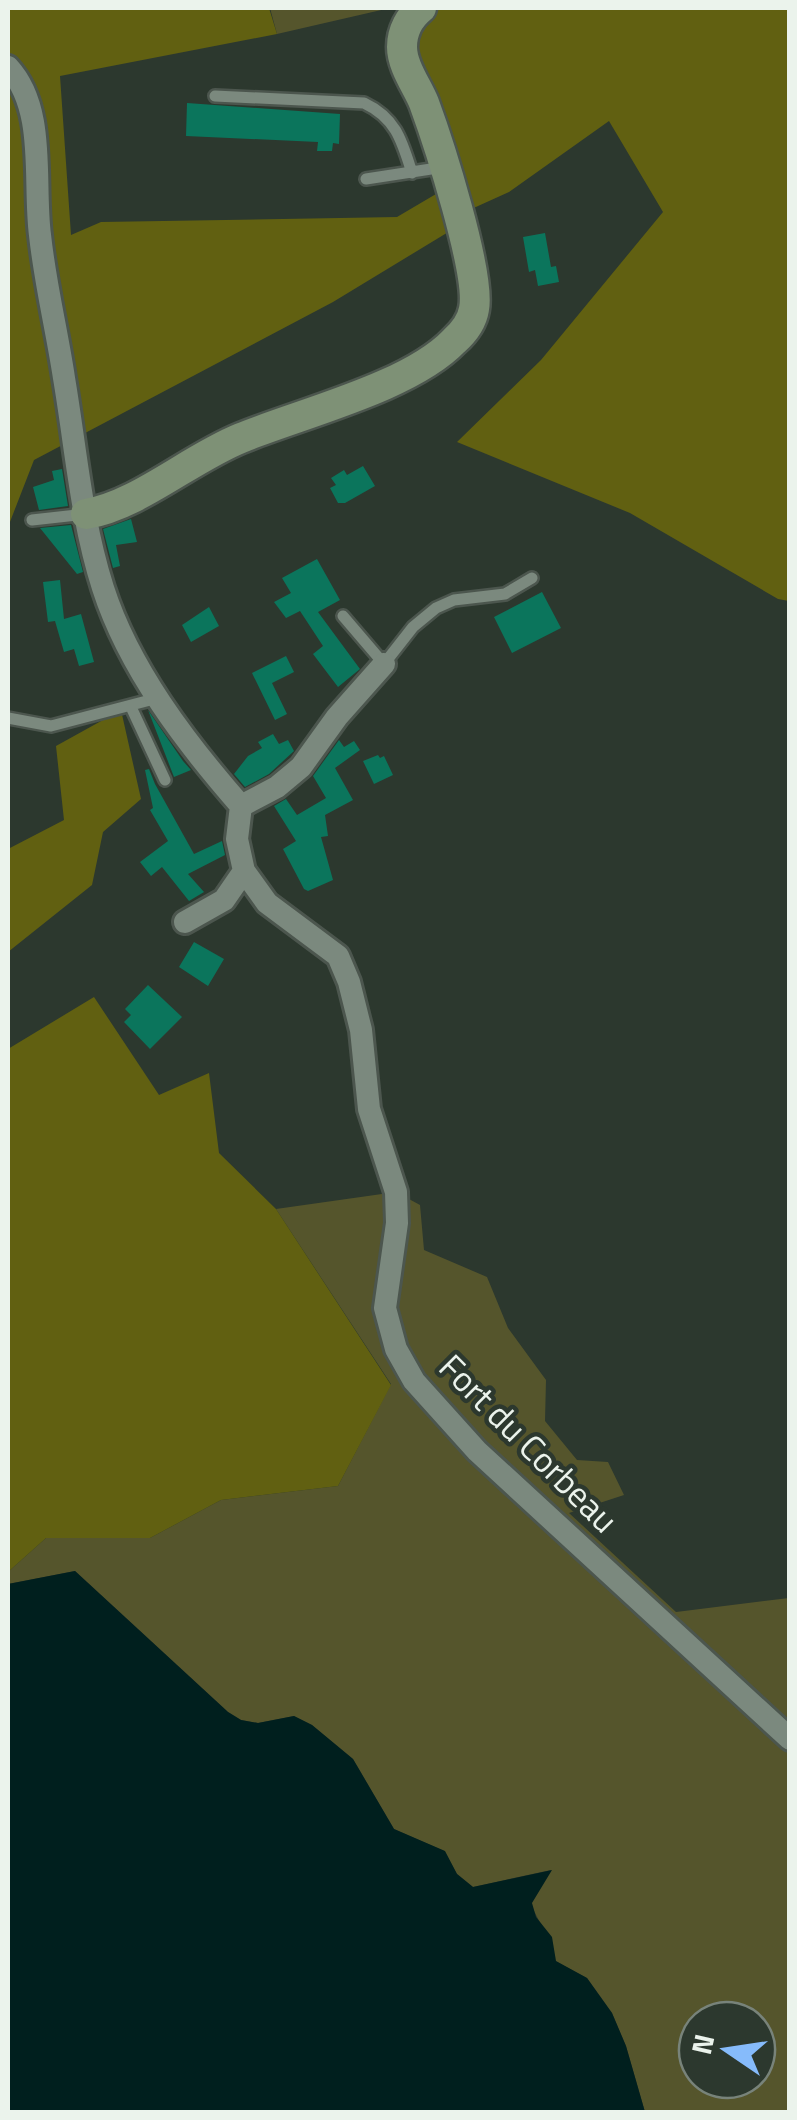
<svg xmlns="http://www.w3.org/2000/svg" width="797" height="2120" font-family="'Titillium Web',sans-serif">
<style>
.green{fill:#55552c;fill-rule:evenodd}
.forest{fill:#616011}
.water{fill:#001f1e}
.building{fill:#0b755c}
.lines{fill:none;stroke-linecap:round;stroke-linejoin:round}
.lane-casing{stroke:#4c564e;stroke-width:16}
.street-casing{stroke:#4c564e;stroke-width:28}
.secondary-casing{stroke:#4c564e;stroke-width:35}
.lane{stroke:#7b897e;stroke-width:11}
.street{stroke:#7b897e;stroke-width:22}
.secondary{stroke:#7e9176;stroke-width:30}
.labels{text-anchor:middle;dominant-baseline:central;stroke-width:9;stroke-linejoin:round;paint-order:stroke}
.street-label{font-size:35px;fill:#ebf3ec;stroke:#2c382e}
</style>
<rect width="100%" height="100%" fill="#2c382e"/>
<path class="green" d="M270,8H390L277,34Z
M396,1192L420,1205L424,1250L487,1277L508,1328L546,1380L545,1421L577,1460L608,1462L624,1495L569,1513L676,1612L789,1598V2112H645L626,2046L612,2013L587,1978L555,1961C551,1930 540,1929 531,1903L551,1870L473,1887L457,1874L444,1851L394,1829L353,1759L312,1725L294,1716L258,1723L241,1720L228,1712L75,1571L8,1584V1572L46,1538H150L221,1500L338,1486L391,1384L276,1209ZM697,2020H757V2080H697Z"/>
<path class="forest" d="M8,8H269L277,34L60,76L71,235L101,222L397,217L436,194L450,231L333,302L34,460L8,527Z
M403,8H789V601L778,599L630,513L457,442L541,360L663,212L609,121L509,192L467,211L456,163Z
M121,710L141,799L103,832L92,885L8,952V849L64,820L56,746Z
M94,997L159,1095L209,1073L219,1153L276,1209L391,1385L338,1486L221,1500L150,1538H46L8,1572V1049Z"/>
<path class="water" d="M75,1571L228,1712L241,1720L258,1723L294,1716L312,1725L353,1759L394,1829L445,1851L457,1874L473,1887L552,1870L532,1903L536,1917L552,1937L556,1961L587,1978L612,2013L626,2046L645,2112H8V1584Z"/>
<path class="building" d="M187,103L340,114L339,144L333,143L332,151H317L318,142L186,136Z
M545,233L551,267L556,266L559,282L538,286L535,270L529,272L523,237Z
M363,466L375,486L345,503H338L330,488L336,485L331,478L344,470L347,475Z
M62,469L68,506L39,510L33,487L54,480L52,471Z
M131,519L137,542L116,545L120,566L113,568L103,529Z
M71,525L83,572L77,574L40,528Z
M317,559L340,600L318,612L360,669L338,687L313,654L323,646L300,611L286,618L274,602L291,593L282,578Z
M60,580L64,619L81,614L94,662L79,666L74,649L64,652L55,621L48,622L43,582Z
M542,592L561,628L512,653L494,617Z
M209,607L219,626L191,642L182,625Z
M286,656L294,672L272,683L287,714L275,720L252,673Z
M148,710L183,761L191,770L174,777Z
M273,734L279,744L288,740L294,751L269,774L245,787L234,774L248,756L262,748L258,742Z
M339,740L344,747L354,741L360,750L335,768L353,800L325,815L328,836L321,837L333,880L308,891L304,889L283,849L296,841L274,806L286,799L297,815L326,798L313,776Z
M378,755L380,758L384,756L393,775L374,784L363,761Z
M149,769L155,784L194,854L222,841L225,855L188,874L204,892L189,901L162,867L151,876L140,862L168,841L150,810L153,808L145,770Z
M194,942L224,959L208,986L179,967Z
M148,985L182,1017L150,1049L124,1022L131,1015L125,1009Z"/>
<g class="lines">
<g class="lane-casing">
<path id="lane" d="M215,96L364,103C396,118 402,141 412,173
M366,179L444,167
M32,520L86,514
M343,616L384,664L413,627L436,608L454,600L505,594L532,578
M131,707L165,780
M8,718L51,726L158,698"/>
</g>
<g class="street-casing">
<path id="street" d="M8,67C47,109 33,181 40,235C45,283 57,331 64,378C76,449 81,519 103,588C129,669 186,743 241,806L237,839L244,871L267,903L338,956L349,982L361,1030L369,1109L396,1192L397,1223L385,1308L396,1349L414,1381L477,1451L790,1739
M241,806L277,787L301,767L337,717L384,664
M185,922L224,900L244,871"/>
</g>
<g class="secondary-casing">
<path id="secondary" d="M86,514C139,505 189,459 241,438C302,413 410,387 454,341C463,333 472,321 474,309C481,274 438,141 424,103C417,86 402,66 402,47C402,31 410,17 421,8"/>
</g>
<use href="#lane" class="lane"/>
<use href="#street" class="street"/>
<use href="#secondary" class="secondary"/>
</g>
<g class="labels">
<g class="street-label">
<text transform="translate(529 1443) rotate(45)">Fort du Corbeau</text>
</g>
</g>
<rect width="797" height="2120" fill="none" stroke="#ebf3ec" stroke-width="20"/>
<g transform="translate(727 2050) rotate(283)"><circle r="48" fill="#2c382e" stroke="#78837a" stroke-width="2.5"/>
<path d="M0-8L18 38L0 25L-18 38Z" fill="#86bbfb"/>
<text y="-15" font-size="28" font-weight="bold" text-anchor="middle" fill="#ebf3ec">N</text>
</g>
</svg>
